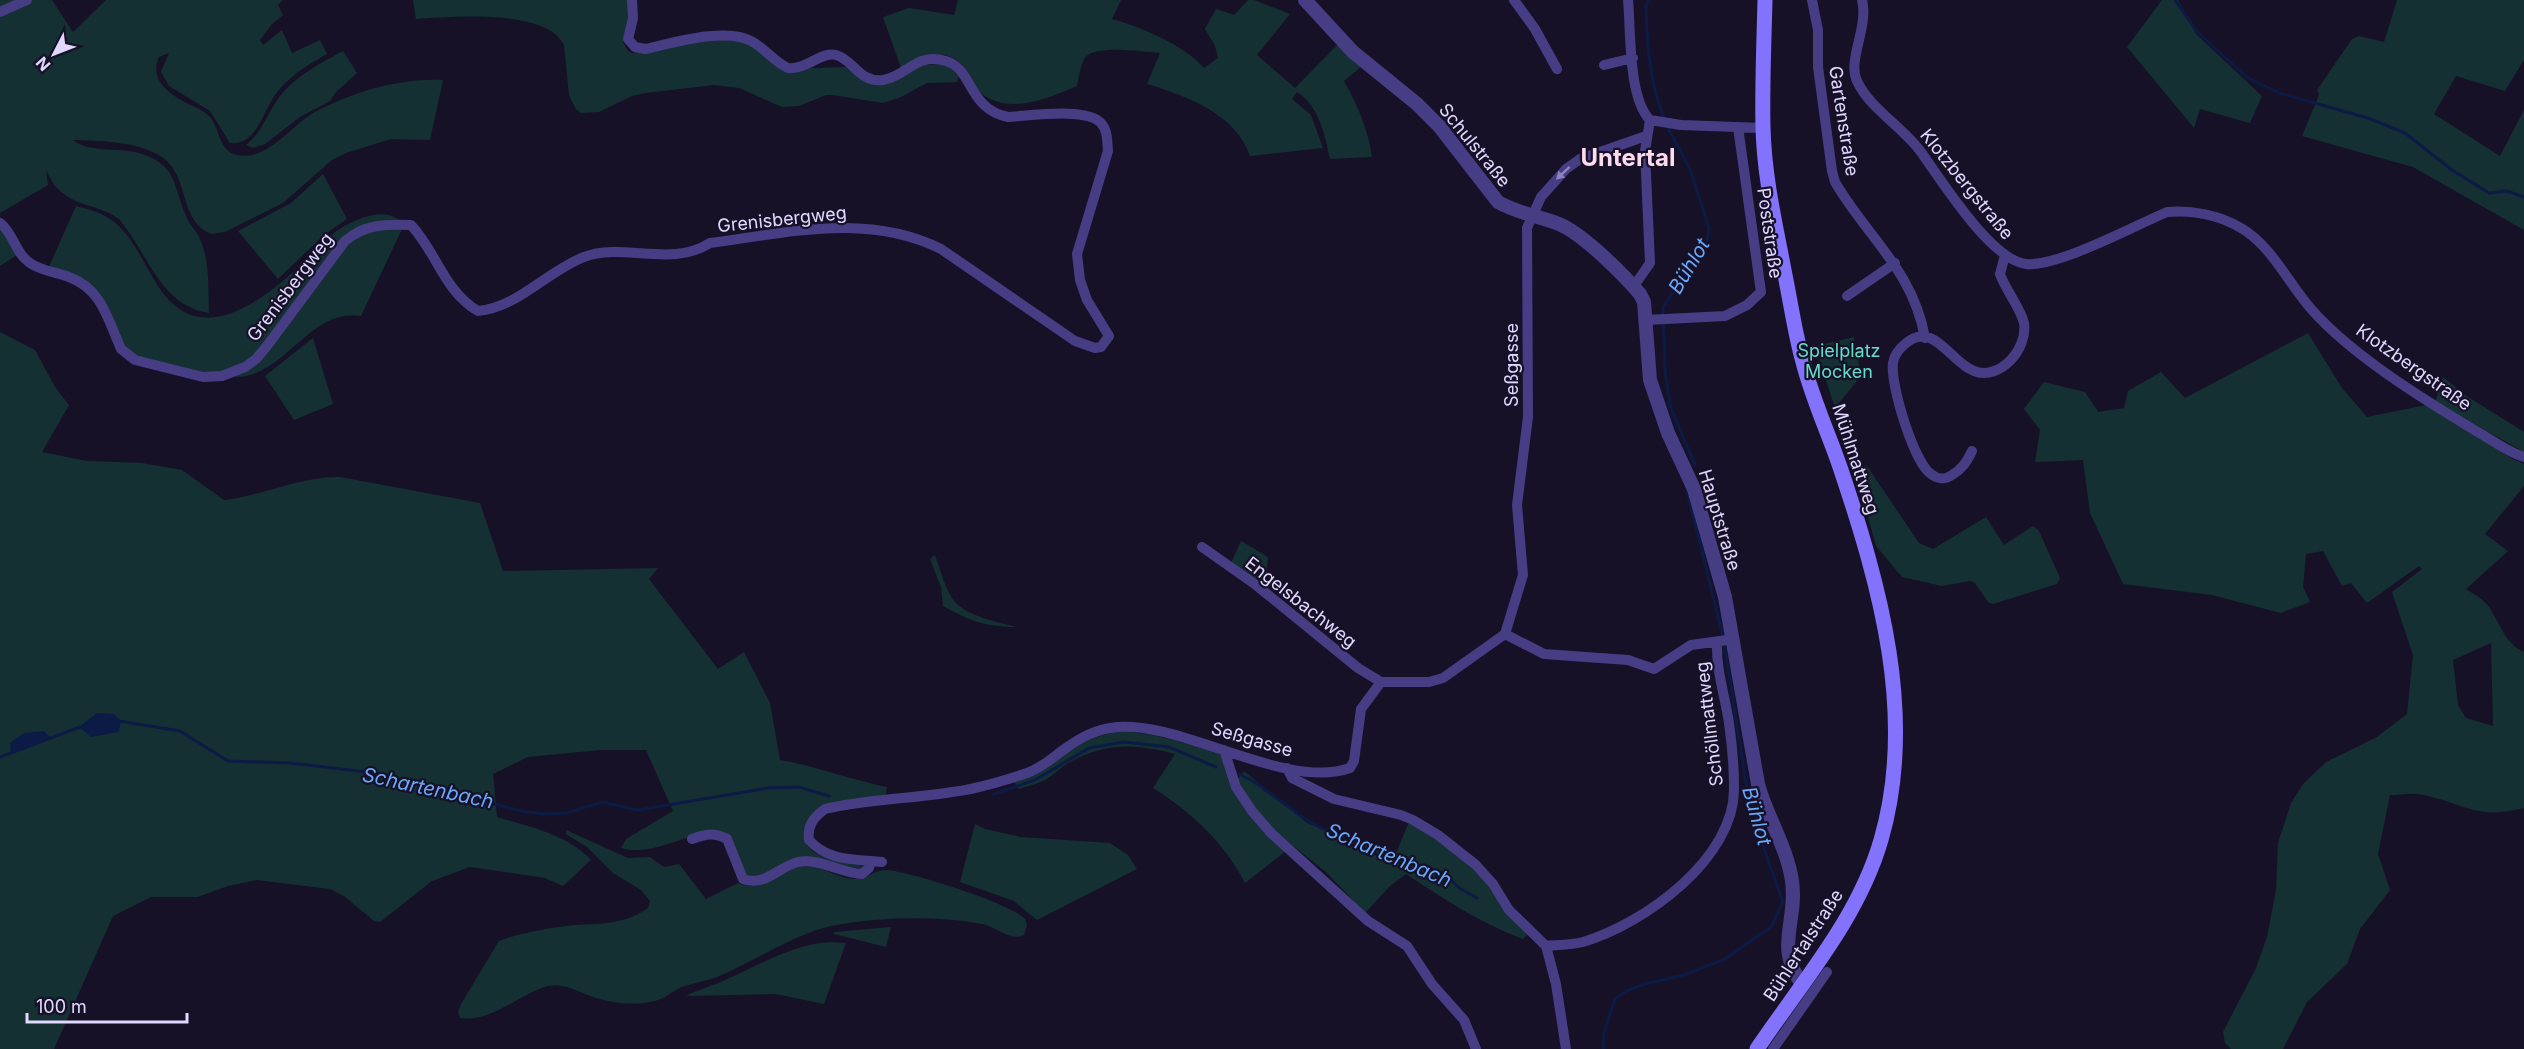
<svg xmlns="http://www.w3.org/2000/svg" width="2524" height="1049" font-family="Inter,sans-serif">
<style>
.green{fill:#143032;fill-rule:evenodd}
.water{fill:#0c1b45}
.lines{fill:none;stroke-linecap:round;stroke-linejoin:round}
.stream{stroke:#0c1b45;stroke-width:3}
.minor{stroke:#473d85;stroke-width:10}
.tertiary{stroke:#473d85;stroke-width:14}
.secondary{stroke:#8372fb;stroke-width:15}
.oneway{fill:#8c83bb}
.labels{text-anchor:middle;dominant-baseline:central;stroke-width:4.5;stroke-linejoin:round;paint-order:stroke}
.street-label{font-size:18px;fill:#e0d8fe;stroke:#171128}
.park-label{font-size:18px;fill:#65ddcb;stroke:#171128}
.water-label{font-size:20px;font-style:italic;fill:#69a9fb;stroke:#171128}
.district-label{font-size:24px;font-weight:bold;fill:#fedaed;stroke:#171128}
</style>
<rect width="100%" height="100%" fill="#171128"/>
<path class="green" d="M0,0H52L73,32L106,0H283L278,5L283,15L272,24L260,40L263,45L282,30L292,53L320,40L327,54C309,64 291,75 278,91C264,107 258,146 230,143L210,111L169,86L161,72L169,53L159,57C150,77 164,90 181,100C190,106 201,108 209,116C220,127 218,151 237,155C267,162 291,125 315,112C353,92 399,78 443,80L430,140L391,139L346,153L332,160L283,203L225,232L211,234C180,221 189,182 167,161C145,141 100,141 73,140C88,153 118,147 139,153C178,165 172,184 186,216C189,225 197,231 200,239C210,262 208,288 209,313C160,306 148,253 119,219C102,206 75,206 59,190C53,185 50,177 46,170L48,185L0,213Z
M413,0H628L630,15L623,42L628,51L632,53L726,38L750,44L789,73L810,68L847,67L873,82L919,65L945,64L959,76L957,82L927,83L901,97L883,103L833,95H826L799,106L782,107L739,88L714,85L645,93L632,96L599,112L581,113L576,109L569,95L564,45C547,8 451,17 416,19Z
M958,0H1121L1112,19C1141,27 1184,45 1204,68L1218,58L1215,46L1205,29L1216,9L1234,15L1248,0H1254L1290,14L1257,55L1295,88L1338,44L1362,66L1344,81C1358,106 1368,129 1372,157L1330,159C1325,135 1319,106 1297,92L1292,99L1311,115L1323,148L1250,156C1236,114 1187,96 1147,84L1160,53C1144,52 1094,44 1085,58C1080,65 1079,78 1077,86C1050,97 1017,113 988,98C977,93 973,80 966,70C948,45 922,54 901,68L883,17L909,8L954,15Z
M2162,0H2178L2196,34L2262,96L2250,123L2200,109L2194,128L2127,47Z
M2397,0H2524V60L2505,91L2456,76L2434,114L2500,156L2524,110V230L2413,167L2302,136L2319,95L2317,90L2352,39L2359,36L2384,42Z
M343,51L357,73L336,92L330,101L300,117L265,144L253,148L246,145C261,133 266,117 276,102C291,78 319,64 343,51Z
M323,174L347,219L324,235L278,279L238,231L291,203Z
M76,206C87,209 100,212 110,219C131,232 146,268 160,289C212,365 295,270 335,232C352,221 380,206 399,220L359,227L253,358L234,368L210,374L143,361L128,352L103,301L48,269Z
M0,216L17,255L0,266Z
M372,229H402L361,316C309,307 285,379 233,377L251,366L345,246Z
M0,332L35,350L55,387L69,405L42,452L87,461L142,463L182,470L224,500C263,496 300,476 340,477L480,503L503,571L658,568L649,579L718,669L744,652L770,703L780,760C816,766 851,780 887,787L885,797L809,817C789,857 836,861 863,866L862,869L814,860L760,878L745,877L735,848L707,832C679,838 649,856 621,848L626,839L673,811L646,750H600L528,757L493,774L497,817C530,827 567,834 591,860L563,886L545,878L470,867L432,881L380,922L374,921L344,896L330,889L257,880L228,886L198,897H151L113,916L54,1049H0Z
M2308,333L2342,388L2367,417L2426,405L2513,459L2524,464V486L2485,534L2508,551L2466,589C2474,594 2484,600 2489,607C2500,623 2505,644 2524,652V808C2475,820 2467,804 2423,795C2413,792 2401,795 2390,795L2378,854L2390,890L2360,929L2347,964L2307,1002L2283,1049H2231L2225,1043L2223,1032L2256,968L2267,937L2276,890L2278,843L2291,803L2303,784L2326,762L2377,737L2407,714L2413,655L2392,592L2422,569L2419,566L2367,603L2351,583L2342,586L2323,551L2306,554L2303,587L2310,602L2281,613L2212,595L2123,584L2090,513L2083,460L2035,462L2040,430L2024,409L2044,382L2085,392L2098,412L2124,408L2128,391L2161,372L2185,398ZM2491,643L2493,726L2466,718L2458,705L2453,660Z
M1854,337L1861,376L1835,408L1815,346Z
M313,338L333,404L294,420L265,376Z
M2443,377L2465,395L2524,432V452L2435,402Z
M1867,466L1919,543L1933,549L1986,517L2004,545L2033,526L2039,531L2060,578L2057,584L1993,604L1988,602L1975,583L1970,581L1942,586L1902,577L1876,546L1854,467Z
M1241,541L1268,557L1267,568L1257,579H1252L1231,563Z
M935,555C941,571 945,591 956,603C968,616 1000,623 1017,627C986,627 970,621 943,606L941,587L930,559Z
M1123,731C1157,734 1189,743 1221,755L1241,802L1286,851L1245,883C1224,842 1191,812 1153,788L1175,754C1136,744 1109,742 1072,761C1062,766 1054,775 1045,780C1037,784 1027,786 1019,789L1014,782C1049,762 1082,736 1123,731Z
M1244,771L1307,823L1349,839L1397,851L1409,822L1440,841L1476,870L1527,935L1523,939C1480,923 1444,899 1406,874L1390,886L1365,913L1326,872L1272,829L1251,806L1237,780Z
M975,824L985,829L1021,837L1110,843L1128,855L1137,869L1037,920L1014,901L960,882Z
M566,830L628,858L650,857L664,867L679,864L706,899L738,883C761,894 781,867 803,866C822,865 838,879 856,879C867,879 875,869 887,870C911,872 1010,903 1025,919L1027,925L1024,935C1011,942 995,926 982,924C937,916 887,917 842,924C796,931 759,960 717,977C706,981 694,983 682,987C674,990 667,997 658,1000C638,1006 615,1004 596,998C581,993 564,982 548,986C519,994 491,1023 460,1018L458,1012L461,1004L499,941C517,934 539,930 558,927C590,922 621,928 648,908L650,901L641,890L613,873L587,847L566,834Z
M891,927L886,947L834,934V932Z
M831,942L846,943L824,1004L776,994L686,996C696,990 713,986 725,980C760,965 792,944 831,942Z"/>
<path class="water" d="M97,713L114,714L121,721L119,732L91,737L79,727Z
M44,731L51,738L11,752L10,743L24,733Z"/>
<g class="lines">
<path class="stream" d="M1649,0L1646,5C1647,44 1649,81 1664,118
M2175,0L2198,33L2248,78L2279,93L2368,118L2405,133L2452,170L2489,193L2507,191L2524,197
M1666,124L1690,169L1709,228L1707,242L1663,307L1665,370L1670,406L1695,465
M1686,486L1723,637
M119,721L180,731L228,761L291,763L375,773L521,811L544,814L567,813L602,802L638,810L768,788L799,787L829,796
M0,757L80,727
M1239,774L1253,781L1308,821L1354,845L1395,862L1423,866L1445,874L1459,888L1477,898
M994,794L1035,780L1089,748L1124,742L1169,747L1216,767
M1603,1049L1604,1033L1615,999L1626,991L1645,984L1684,975L1725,959L1771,927L1783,902L1758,832L1756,815L1747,789L1724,643"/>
<path class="minor" d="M1514,0L1535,29L1557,69
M1628,0C1631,31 1628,98 1650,120
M1812,0L1818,30V67L1832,171L1835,182C1867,237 1913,270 1925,338
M1862,0C1869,27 1847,60 1857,81C1870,109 1903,127 1921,152C1941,180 1991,260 2026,264C2058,267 2134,226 2167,212C2192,210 2219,215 2241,228C2272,246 2288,283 2312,310C2353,356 2423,399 2476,431C2491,439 2507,452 2524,457
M0,12L27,0
M1604,65L1633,58
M1650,120L1681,125L1763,128
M0,223C14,234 15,253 30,263C41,271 56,272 69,277C102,289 108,320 121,349L135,360L203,377L222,376L245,367L256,359L267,346L345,241C365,224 386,224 411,225C437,253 444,291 478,311C519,307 547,271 584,257C624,242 671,268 710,243C788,233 867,212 941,249L1075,341L1095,348L1101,347L1109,336L1087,300L1080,280L1077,254L1108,151C1107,141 1108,131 1101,123C1087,107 1029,116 1008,117C968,109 973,69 946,61C915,52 908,76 883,80C859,83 854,60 836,55C822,51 806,70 788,68C774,62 765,48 751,41C726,27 673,43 645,49L635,47L628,39L633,18L632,0
M1634,286L1650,263L1645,151L1650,120
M1847,296L1895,263
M1646,320L1725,316L1747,305L1761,292L1738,127
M1972,451C1967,462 1962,469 1952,475C1945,480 1937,479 1931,474C1914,463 1890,384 1893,363C1894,356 1899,349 1905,344C1933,319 1951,363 1974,371C2000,381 2028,349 2024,323C2021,309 2005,289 2000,274L2005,255
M1202,547L1256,585L1358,668L1381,682
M1505,634L1544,654L1628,660L1654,669L1691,645L1734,639
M1224,750L1236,787L1252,811L1271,833L1368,921L1407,946L1432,984L1464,1020L1476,1049
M1287,768L1292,778L1334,799L1401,815L1413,820L1438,835L1476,865L1493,884L1509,910L1546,946L1556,984L1566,1049
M692,839C706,834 714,832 727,839L743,879C765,887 778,867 798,862C819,858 841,873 862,874L869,868L871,861
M882,862C855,859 829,862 809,840C807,825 814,817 825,809C867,799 910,799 952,792C977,789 1003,781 1027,773C1044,767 1055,755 1069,746C1088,732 1110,725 1133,727C1197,731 1291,789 1350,768L1354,761L1361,709L1381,682H1429L1443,678L1505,634L1523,575L1517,505L1528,417L1527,228L1541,197L1566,169L1580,159L1646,136
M1546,946C1558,945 1572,945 1583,942C1644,924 1736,858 1734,787C1734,766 1732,744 1729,723C1725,696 1716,670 1717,642
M1773,1049L1827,972"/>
<path class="tertiary" d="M1305,0L1353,52L1417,104L1439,126L1498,202C1517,213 1538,216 1559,224C1583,234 1623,274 1640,294L1644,302L1650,380L1668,433L1694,489L1725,597L1758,784C1767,817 1787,847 1792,881C1798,921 1774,947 1802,984"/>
<path class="secondary" d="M1757,1049C1802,982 1858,919 1881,840C1917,716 1880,586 1840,467C1828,432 1812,398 1803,362C1795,334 1791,304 1785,275C1776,227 1764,177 1763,127C1762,85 1764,42 1765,0"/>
</g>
<defs><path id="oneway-solid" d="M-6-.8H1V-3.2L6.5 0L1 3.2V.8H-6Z" transform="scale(1.5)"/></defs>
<use class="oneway" href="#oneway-solid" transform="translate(1563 173) rotate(137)"/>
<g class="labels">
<g class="street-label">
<text transform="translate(1844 121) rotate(81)">Gartenstraße</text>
<text transform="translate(1475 145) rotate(51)">Schulstraße</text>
<text transform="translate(1967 184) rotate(51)">Klotzbergstraße</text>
<text transform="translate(782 219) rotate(-6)">Grenisbergweg</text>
<text transform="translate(1770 233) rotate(82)">Poststraße</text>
<text transform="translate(290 287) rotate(-53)">Grenisbergweg</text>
<text transform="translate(1511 365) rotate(-90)">Seßgasse</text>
<text transform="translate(2414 367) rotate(35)">Klotzbergstraße</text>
<text transform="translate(1856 459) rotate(72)">Mühlmattweg</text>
<text transform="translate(1720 520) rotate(73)">Hauptstraße</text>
<text transform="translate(1301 602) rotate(38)">Engelsbachweg</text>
<text transform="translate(1709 724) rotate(-97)">Schöllmattweg</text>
<text transform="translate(1252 739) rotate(16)">Seßgasse</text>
<text transform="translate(1803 945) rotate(-57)">Bühlertalstraße</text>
</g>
<g class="park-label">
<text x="1839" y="350">Spielplatz<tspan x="1839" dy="21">Mocken</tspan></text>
</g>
<g class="water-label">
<text transform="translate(1689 266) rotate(-59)">Bühlot</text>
<text transform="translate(428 788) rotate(12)">Schartenbach</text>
<text transform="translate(1757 816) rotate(74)">Bühlot</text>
<text transform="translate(1389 855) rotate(23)">Schartenbach</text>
</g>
<g class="district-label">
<text x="1628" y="157">Untertal</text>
</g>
</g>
<g transform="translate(54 54) rotate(228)" stroke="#171128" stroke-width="4.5" paint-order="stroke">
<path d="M0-4.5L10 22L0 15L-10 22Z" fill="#e0d8fe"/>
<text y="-9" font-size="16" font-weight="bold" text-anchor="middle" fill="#e0d8fe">N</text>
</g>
<path d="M27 1013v9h160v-9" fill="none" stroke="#e0d8fe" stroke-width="3"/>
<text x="36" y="1013" font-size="18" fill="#e0d8fe" stroke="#171128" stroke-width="4.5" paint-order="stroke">100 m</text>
</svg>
